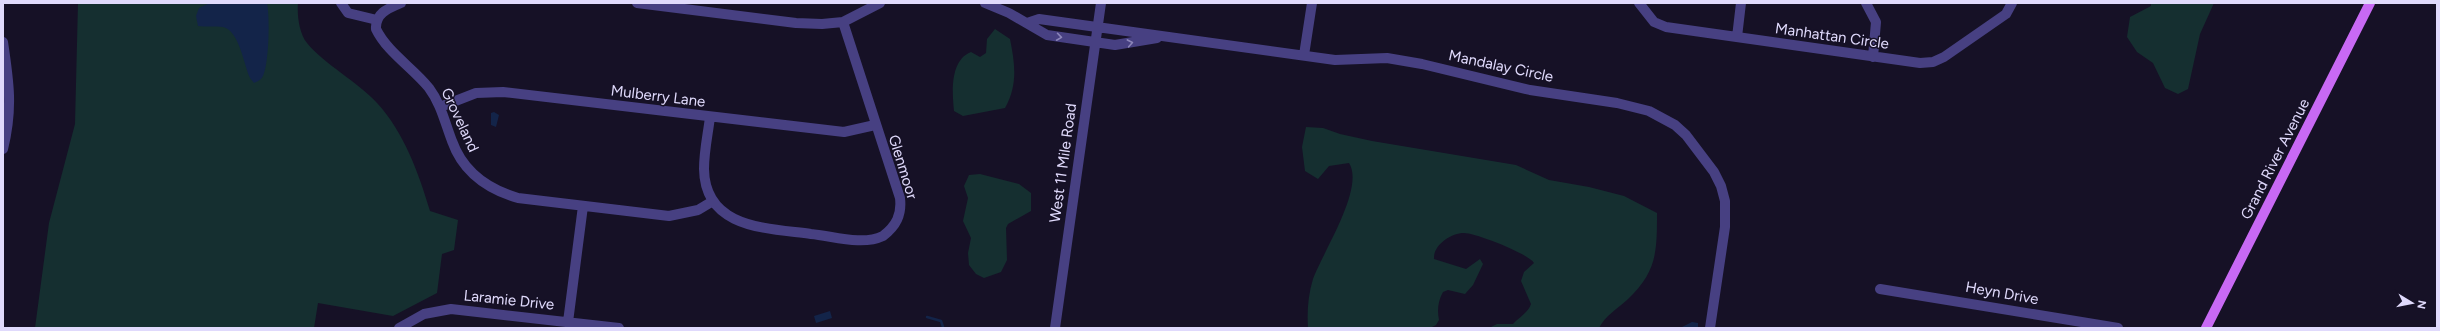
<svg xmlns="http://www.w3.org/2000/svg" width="2440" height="331" font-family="Figtree,sans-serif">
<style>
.green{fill:#152f30}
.water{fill:#132449}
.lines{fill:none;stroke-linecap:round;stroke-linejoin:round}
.stream{stroke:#132449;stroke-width:2.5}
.minor{stroke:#474082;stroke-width:10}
.major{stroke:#c869f4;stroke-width:10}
.oneway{stroke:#8c85b9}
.labels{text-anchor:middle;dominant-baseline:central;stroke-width:3;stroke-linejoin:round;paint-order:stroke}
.street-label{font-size:15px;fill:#e0dafc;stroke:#161126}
</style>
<rect width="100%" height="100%" fill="#161126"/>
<path class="green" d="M78,3H298C297,15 299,33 307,43C324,64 358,82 377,103C404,132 419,174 430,211L458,220L454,250L442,254L437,293L393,316L318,303L314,328H35L49,223L75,124Z
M2151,3H2214L2200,34L2188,89L2178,94L2165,88L2153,63L2137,52L2127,37L2130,17L2151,6Z
M995,29L1010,39C1015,64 1018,85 1005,108L963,116L954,111C952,92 950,60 971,52L980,57L986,53L987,39Z
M1306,127L1323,128L1340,134L1372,141L1516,165L1549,180L1589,187L1624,196L1657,213C1657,252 1657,272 1627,300C1616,310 1606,315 1599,328H1489L1497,324H1513C1519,317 1528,313 1531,304L1521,281L1524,272L1534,263C1529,254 1476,233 1464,233C1451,233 1433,245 1434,259L1466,269L1480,259L1483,264L1473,285L1465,294L1448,290L1443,292C1438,301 1437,310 1439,320L1436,325L1430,328H1308C1307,312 1308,295 1313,279C1323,252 1365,188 1349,163L1329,166L1318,179L1305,171L1302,147Z
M980,174L1019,184L1031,193V211L1008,224L1006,228L1007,260L1001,272L984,278L976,274L969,265L968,253L971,238L963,221L968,198L964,186L969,175Z"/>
<path class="water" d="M210,3H267C270,17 269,63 263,76C261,80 258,81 254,83L250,78C244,65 239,30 223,27C215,26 206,27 198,26L196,16L199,8Z
M494,112L499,115L496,127L491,125V113Z
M830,311L832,318L816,323L814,316Z
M1692,322L1698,323V328H1680Z"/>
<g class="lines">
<path class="stream" d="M927,317L941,321L943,327"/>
<path class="minor" d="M341,3L348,13L377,20
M401,3C389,8 375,13 376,29C387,52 413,68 429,88C441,104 445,123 452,141C463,172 487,189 518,198L669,216L698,210L713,201
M637,3L796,23L822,24L843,22L880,3
M985,3L1009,13L1047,35L1115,45L1157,38
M1639,3L1654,22L1666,27L1920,63L1933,62L1944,57L2006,14L2012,3
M1866,3L1876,22L1873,57
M1027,23L1039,19L1335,60L1387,58L1422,64L1530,90L1617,103L1649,111L1675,125L1686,135L1714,172L1721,186L1725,201V227L1710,328
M1737,37L1741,3
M3,42C9,82 13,109 3,149
M1304,55L1312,3
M440,107L476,93L503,92L844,132L875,125
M710,117C708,134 704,151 704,169C705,229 767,228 811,234C833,236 862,246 883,236C896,226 902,215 900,198L843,22
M1880,289L2118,328
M568,322L583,206
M399,328L424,314L451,309L619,328
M1055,328L1101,3"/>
<path class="major" d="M2206,328L2370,3"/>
</g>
<defs><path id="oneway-chevron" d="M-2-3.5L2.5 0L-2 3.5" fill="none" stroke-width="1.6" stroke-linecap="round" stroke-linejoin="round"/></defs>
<g class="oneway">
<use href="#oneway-chevron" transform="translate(1059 37) rotate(8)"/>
<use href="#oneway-chevron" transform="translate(1130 43) rotate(-11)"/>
</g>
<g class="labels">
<g class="street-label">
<text transform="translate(1832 36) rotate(8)">Manhattan Circle</text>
<text transform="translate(1501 66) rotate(12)">Mandalay Circle</text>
<text transform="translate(658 96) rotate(7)">Mulberry Lane</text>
<text transform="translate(460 120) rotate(65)">Groveland</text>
<text transform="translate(2275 159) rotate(-63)">Grand River Avenue</text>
<text transform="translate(1063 163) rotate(-82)">West 11 Mile Road</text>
<text transform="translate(903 167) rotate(73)">Glenmoor</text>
<text transform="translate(2002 293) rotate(10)">Heyn Drive</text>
<text transform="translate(509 300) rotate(6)">Laramie Drive</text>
</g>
</g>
<rect width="2440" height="331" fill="none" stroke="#e0dafc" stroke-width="8"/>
<g transform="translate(2412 303) rotate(100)" stroke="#161126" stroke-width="3" paint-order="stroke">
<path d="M0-3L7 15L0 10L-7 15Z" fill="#e0dafc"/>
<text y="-6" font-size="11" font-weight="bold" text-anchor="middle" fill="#e0dafc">N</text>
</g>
</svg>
